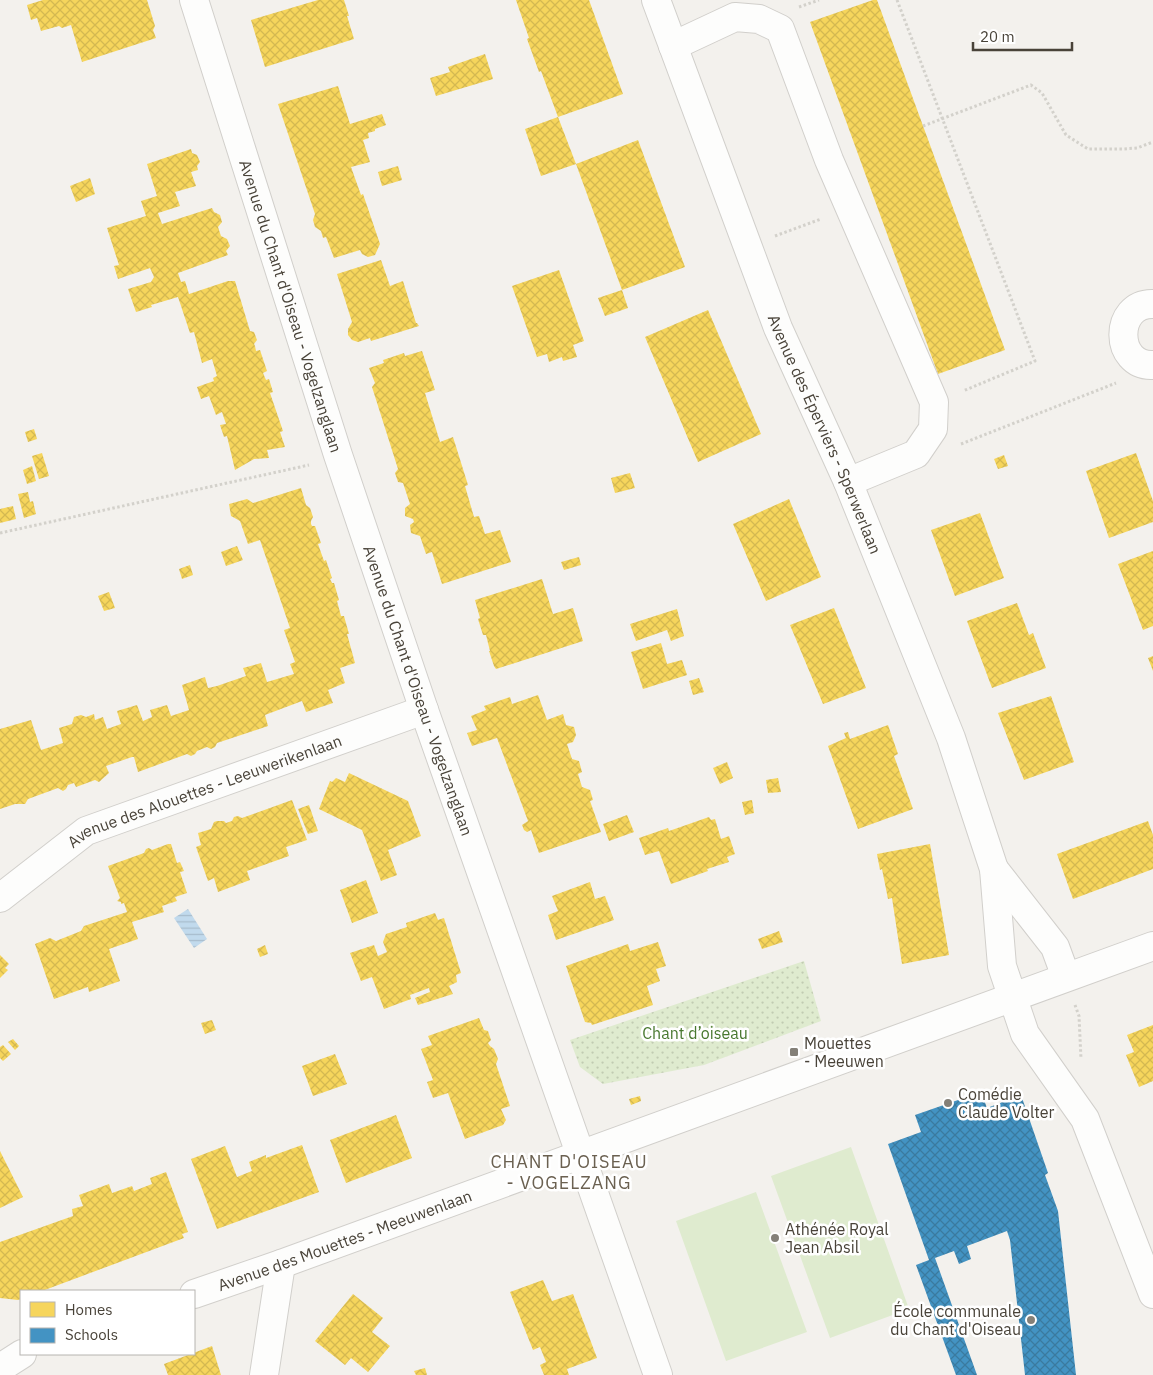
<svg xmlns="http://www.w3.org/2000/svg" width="1153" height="1375" font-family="'IBM Plex Sans',sans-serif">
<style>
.park{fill:url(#park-dots)}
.pitch{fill:#dfebcf}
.water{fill:url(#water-rules)}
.homes{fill:url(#homes-cross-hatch)}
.schools{fill:url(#schools-cross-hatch)}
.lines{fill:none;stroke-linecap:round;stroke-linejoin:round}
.minor-casing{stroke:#d1cfcb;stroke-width:30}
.path{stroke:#d3d1cb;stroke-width:3;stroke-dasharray:2.5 2.5;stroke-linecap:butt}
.minor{stroke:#fdfdfc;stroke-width:28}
.poi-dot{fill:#848078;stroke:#fff;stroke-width:2}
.labels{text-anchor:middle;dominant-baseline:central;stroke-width:5;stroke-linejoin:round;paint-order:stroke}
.street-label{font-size:16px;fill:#494339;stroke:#fff}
.park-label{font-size:16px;fill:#48782f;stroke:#fff}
.poi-label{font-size:16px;fill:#494339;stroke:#fff;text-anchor:start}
.neighbourhood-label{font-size:18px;letter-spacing:1px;fill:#6b6151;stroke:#fff}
</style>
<defs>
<pattern id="park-dots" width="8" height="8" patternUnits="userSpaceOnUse" patternTransform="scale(1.25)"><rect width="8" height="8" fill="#dfebcf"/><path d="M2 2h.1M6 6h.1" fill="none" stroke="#c1cbb2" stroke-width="1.8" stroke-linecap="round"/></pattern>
<pattern id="water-rules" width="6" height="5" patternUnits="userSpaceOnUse" patternTransform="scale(1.25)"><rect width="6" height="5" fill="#c1daed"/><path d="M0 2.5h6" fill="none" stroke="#a7bccc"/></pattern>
<pattern id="homes-cross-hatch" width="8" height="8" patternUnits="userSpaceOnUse" patternTransform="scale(1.25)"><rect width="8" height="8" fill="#f6d55c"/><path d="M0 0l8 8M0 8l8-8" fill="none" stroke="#d4b851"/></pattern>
<pattern id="schools-cross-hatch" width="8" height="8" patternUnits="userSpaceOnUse" patternTransform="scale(1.25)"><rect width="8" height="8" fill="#4393c3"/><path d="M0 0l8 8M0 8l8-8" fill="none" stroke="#3a7a9f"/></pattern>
</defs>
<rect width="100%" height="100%" fill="#f3f1ed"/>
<path class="park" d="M804,961L821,1021L704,1065L603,1084L580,1067L570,1040Z"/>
<path class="pitch" d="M851,1147L909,1309L830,1338L771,1176Z
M756,1192L807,1332L726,1361L676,1221Z"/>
<path class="water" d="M188,909L207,939L194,948L174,918Z"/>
<path class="homes" d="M43,0H147L155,26L153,30L156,38L82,62L71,25L62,28L59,26L41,31L37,18L31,20L27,5Z
M318,0H344L349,16H347L354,39L265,67L251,20Z
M516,0H589L623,94L558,117L576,164L541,176L525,129L558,117L541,71L539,72L527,39L529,38Z
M873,0H877L1005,350L938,374L810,22Z
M485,54L493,79L436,96L430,78L450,72L448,67Z
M338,86L350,124L382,114L386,125L375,129V131L368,133L369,138L363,140L370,162L351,167L361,195L363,194L380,244L375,255L368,257L362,254L360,250L334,258L326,237L323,238L321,231L315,227L313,220L315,214L278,104Z
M638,140L685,267L622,290L576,164Z
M191,149L192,153L197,155L200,162L197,166L198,170L191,172L196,186L175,192L180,206L158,213L162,224L212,208L214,212L220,215L222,222L218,227L221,236L227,239L230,246L226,251L228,255L178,273L181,282L185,281L189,294L228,281H235L250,331L254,332L257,340L254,344L255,346L256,351L260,350L267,371L263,373L266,380L269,379L273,392L270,393L283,431L280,432L285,447L267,450L269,458L254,459L235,470L227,436L224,437L220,425L226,424L222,412L216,415L209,396L201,399L197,387L214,381L213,378L217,376L212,359L202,363L194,332L190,333L178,297L151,305L152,307L136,312L128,289L151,282L154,277L150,268L118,279L114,266L119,265L107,228L146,216L141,201L157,196L147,164Z
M398,166L402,180L382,186L378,172Z
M90,178L95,194L76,202L70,186Z
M381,260L390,286L403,281L416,323H417L419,326L371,341L370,338L358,342L352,340L348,335V329L352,322L337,274Z
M559,270L584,341L573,345L577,357L563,361L562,357L549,362L547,354L537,357L512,286Z
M622,290L628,308L605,316L598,298Z
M708,310L761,434L698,462L645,337Z
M422,351L435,390L425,393L440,442L453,437L468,485L465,486L474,517L479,516L485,534L500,530L511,562L442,584L432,552L426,554L420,536L411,533L410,525L414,522L413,519L405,516V508L410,504L403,483L398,482L395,473L398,469L372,387L375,383L369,368L384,363L383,360L404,353L405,356Z
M34,429L37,439L28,442L25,432Z
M42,453L49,476L39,479L32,456Z
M1136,453L1153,501V522L1109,538L1086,471Z
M1004,455L1008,466L998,469L994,459Z
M32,466L36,481L27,484L23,470Z
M630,473L635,488L615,493L611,478Z
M301,488L306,505L310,508L313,517L311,521V524L312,526H315L321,543L318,544L324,561L326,560L332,578L330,579L332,583H334L339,600L337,601L341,616H344L349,634H347L355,663L340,668L345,683L328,690L333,703L306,712L302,701L265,715L268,726L217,743L215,747L211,749L207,747L197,751L195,754L191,756L187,754L138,772L134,757H132L106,766L109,773L99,782L95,780L76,787L74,783L68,785L66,789L63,791L58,788L28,799L25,804H15L0,809V729L31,720L41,750L63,743L59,728L72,724L74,717L81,715L86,717L94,714L95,720L103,717L107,729L121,724L117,711L137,705L143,721L152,717L150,710L167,705L171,716L189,710L182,685L205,677L208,688L217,686L246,676L243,668L261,663L267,682L294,674L290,664L295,662L284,630L290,628L260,540L248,544L240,521L231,516L229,504L247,499L253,503Z
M28,492L30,502L33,501L36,514L24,518L18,494Z
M789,499L821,577L766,601L733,524Z
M13,506L16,519L0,523V509Z
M980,513L1004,578L955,596L931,530Z
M237,546L243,560L226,566L221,552Z
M1153,551V626L1143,630L1118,564Z
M579,557L581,565L564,570L561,562Z
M190,565L193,575L182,579L179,569Z
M542,579L553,614L573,608L583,641L496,669L494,666L489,651H490L486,635H483L478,619L480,618L475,600Z
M109,592L115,608L104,611L98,596Z
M1017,603L1029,635L1033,633L1046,668L992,688L967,621Z
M834,608L866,688L823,704L790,625Z
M677,609L684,636L671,641L667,630L636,641L630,624Z
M661,643L667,664L682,660L687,675L643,689L631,652Z
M1153,656V671L1148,658Z
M699,678L704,692L693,695L689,681Z
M538,695L547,720L563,714L566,725L574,727L576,735L573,742L567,744L572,759L579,761L582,772L578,774L582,787L590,790L593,800L590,801L601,832L539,853L531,830L527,832L524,830L522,825L528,821L497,738L472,746L467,733L477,730L471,716L486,710L484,706L510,697L512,704Z
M1051,696L1074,762L1024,780L998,713Z
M888,725L898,754L894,756L913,809L858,829L828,746L846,738L844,733L848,732L850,739Z
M727,762L733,778L720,784L713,768Z
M349,773L408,801L421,836L388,850L397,875L381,881L362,830L319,809L330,781L332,782L336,778L345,782Z
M778,778L781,792L768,793L766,780Z
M292,800L307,840L286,847L289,856L247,871L250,880L218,892L214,878L208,881L196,847L201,845L198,833L211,829L214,822L217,821H224L226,823L232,821L234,817L238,816L242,818Z
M752,800L754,813L745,815L742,802Z
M309,805L318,831L308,834L298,809Z
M627,815L634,832L609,841L603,824Z
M709,817L711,820L715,819L721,839L729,836L735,854L727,857L729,862L707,869L708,871L671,884L659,851L645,855L639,838L668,828L669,831Z
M1148,821L1153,835V869L1073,899L1057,854Z
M168,844H171L177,863L180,862L184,871L180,872L187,893L175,897L177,901L162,906L164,912L132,922L138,939L109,949L120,981L89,992L88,987L54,999L35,944L50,938L56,941L81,931L84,926L127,912L124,903L121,904V902L117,901L120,898L108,866L144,853L146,849L149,848L152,850Z
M930,844L949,955L902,964L892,898L888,899L882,869L880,870L877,854Z
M366,880L378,913L352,923L340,890Z
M590,882L595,899L605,896L614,920L556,940L548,915L558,911L552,896Z
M435,913L438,920L444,918L461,973L456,975L457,982L449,986L453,994L418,1005L415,998L430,992L429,988L410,995L411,999L384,1009L372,977L361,981L350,953L374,945L378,956L387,952L383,942L386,934L407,927L406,923Z
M779,931L783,942L762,949L758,939Z
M658,942L666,966L656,969L660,981L647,986L653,1005L592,1025L591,1023L585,1022L566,966L628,944L630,951Z
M265,945L268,954L260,957L257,949Z
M0,955L9,964L5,968L8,970L0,978Z
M479,1018L484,1030L488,1031L491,1040L488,1043L490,1046L494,1049L498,1059L496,1064L510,1106L501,1109L506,1120L503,1125L465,1139L448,1093L433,1098L427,1082L433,1080L421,1049L432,1045L428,1036Z
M212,1020L216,1030L205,1034L201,1023Z
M1153,1025V1081L1139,1087L1126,1055L1134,1052L1127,1035Z
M13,1039L19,1046L15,1050L8,1042Z
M3,1045L11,1054L3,1061L0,1058V1047Z
M335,1054L347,1084L313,1096L302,1066Z
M640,1096L641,1101L631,1105L629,1099Z
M396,1115L412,1158L346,1183L330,1140Z
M302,1145L319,1192L217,1229L191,1159L225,1146L237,1177L252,1171L249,1162L266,1155V1158Z
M0,1151L23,1197L0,1208Z
M166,1172L188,1232L182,1234L184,1238L42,1291H21V1299L18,1300L0,1298V1242L73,1216L72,1209L83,1206L79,1195L109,1184L112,1193L132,1186L134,1191L152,1184L150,1178Z
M543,1280L552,1301L573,1294L597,1358L567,1369L569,1375H544L540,1365L546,1362L540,1347L533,1350L510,1292Z
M353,1294L383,1318L372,1332L390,1346L368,1372L351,1358L345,1365L315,1341Z
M212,1346L221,1375H168L164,1364Z
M425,1368L427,1375H416L414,1371Z"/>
<path class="schools" d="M981,1092L987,1108L1021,1095L1048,1173L1045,1175L1058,1211L1076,1375H1025L1010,1240L1007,1231L967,1246L971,1259L959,1264L954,1251L935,1258L977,1375H956L916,1265L929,1260L888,1144L921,1132L915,1115Z"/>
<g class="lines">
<g class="minor-casing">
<g id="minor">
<path id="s1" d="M194,0L338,455L424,710L658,1375"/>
<path id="s2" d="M656,0L778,328L848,482L951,738L994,869L1002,966L1025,1034L1085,1119L1153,1294"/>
<path d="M673,46L735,17L759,19L780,29L829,160L934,402L933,429L916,454L848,482"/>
<path d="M1153,304C1113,303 1114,367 1153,365"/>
<path d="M994,869L1055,947L1066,977"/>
<path id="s3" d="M0,898L86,831L424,710"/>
<path id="s4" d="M194,1294L281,1264L1153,946"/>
<path d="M0,1368L22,1354"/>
<path d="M264,1375L281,1264"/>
</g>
</g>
<path class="path" d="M897,0L1035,361L963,391
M799,7L819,0
M923,126L1031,85L1042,93L1066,135L1088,149H1123L1137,148L1153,142
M775,236L821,219
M961,444L1116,383
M0,533L309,465
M1075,1005L1079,1016L1081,1059"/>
<use href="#minor" class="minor"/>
</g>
<g class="poi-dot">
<rect x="789" y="1047" width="10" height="10" rx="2.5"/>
<circle cx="948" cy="1103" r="5"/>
<circle cx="775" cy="1238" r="5"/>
<circle cx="1031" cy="1320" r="5"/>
</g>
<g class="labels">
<g class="street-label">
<text stroke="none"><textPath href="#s1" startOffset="321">Avenue du Chant d'Oiseau - Vogelzanglaan</textPath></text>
<text stroke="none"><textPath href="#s2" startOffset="466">Avenue des Éperviers - Sperwerlaan</textPath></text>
<text stroke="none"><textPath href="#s1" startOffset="726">Avenue du Chant d'Oiseau - Vogelzanglaan</textPath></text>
<text stroke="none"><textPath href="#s3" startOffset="234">Avenue des Alouettes - Leeuwerikenlaan</textPath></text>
<text stroke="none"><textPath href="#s4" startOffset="160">Avenue des Mouettes - Meeuwenlaan</textPath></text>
</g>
<g class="park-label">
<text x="695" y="1033">Chant d’oiseau</text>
</g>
<g class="poi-label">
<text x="804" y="1043">Mouettes<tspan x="804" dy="18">- Meeuwen</tspan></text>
<text x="958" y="1094">Comédie<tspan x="958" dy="18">Claude Volter</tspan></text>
<text x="785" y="1229">Athénée Royal<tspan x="785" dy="18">Jean Absil</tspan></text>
<text x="1021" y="1311" text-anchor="end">École communale<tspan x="1021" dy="18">du Chant d'Oiseau</tspan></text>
</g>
<g class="neighbourhood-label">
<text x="569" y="1161">CHANT D'OISEAU<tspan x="569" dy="21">- VOGELZANG</tspan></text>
</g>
</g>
<rect x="20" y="1290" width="175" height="65" fill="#ffffff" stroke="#b6b4b0"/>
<rect x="30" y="1302" width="25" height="15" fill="#f6d55c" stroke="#b6b4b0"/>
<text x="65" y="1315" font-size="15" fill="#494339">Homes</text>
<rect x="30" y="1328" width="25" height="15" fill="#4393c3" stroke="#b6b4b0"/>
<text x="65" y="1340" font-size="15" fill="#494339">Schools</text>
<path d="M973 42v8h99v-8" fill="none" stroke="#494339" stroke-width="2.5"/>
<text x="980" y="42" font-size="15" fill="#494339" stroke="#ffffff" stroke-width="4" paint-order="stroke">20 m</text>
</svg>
